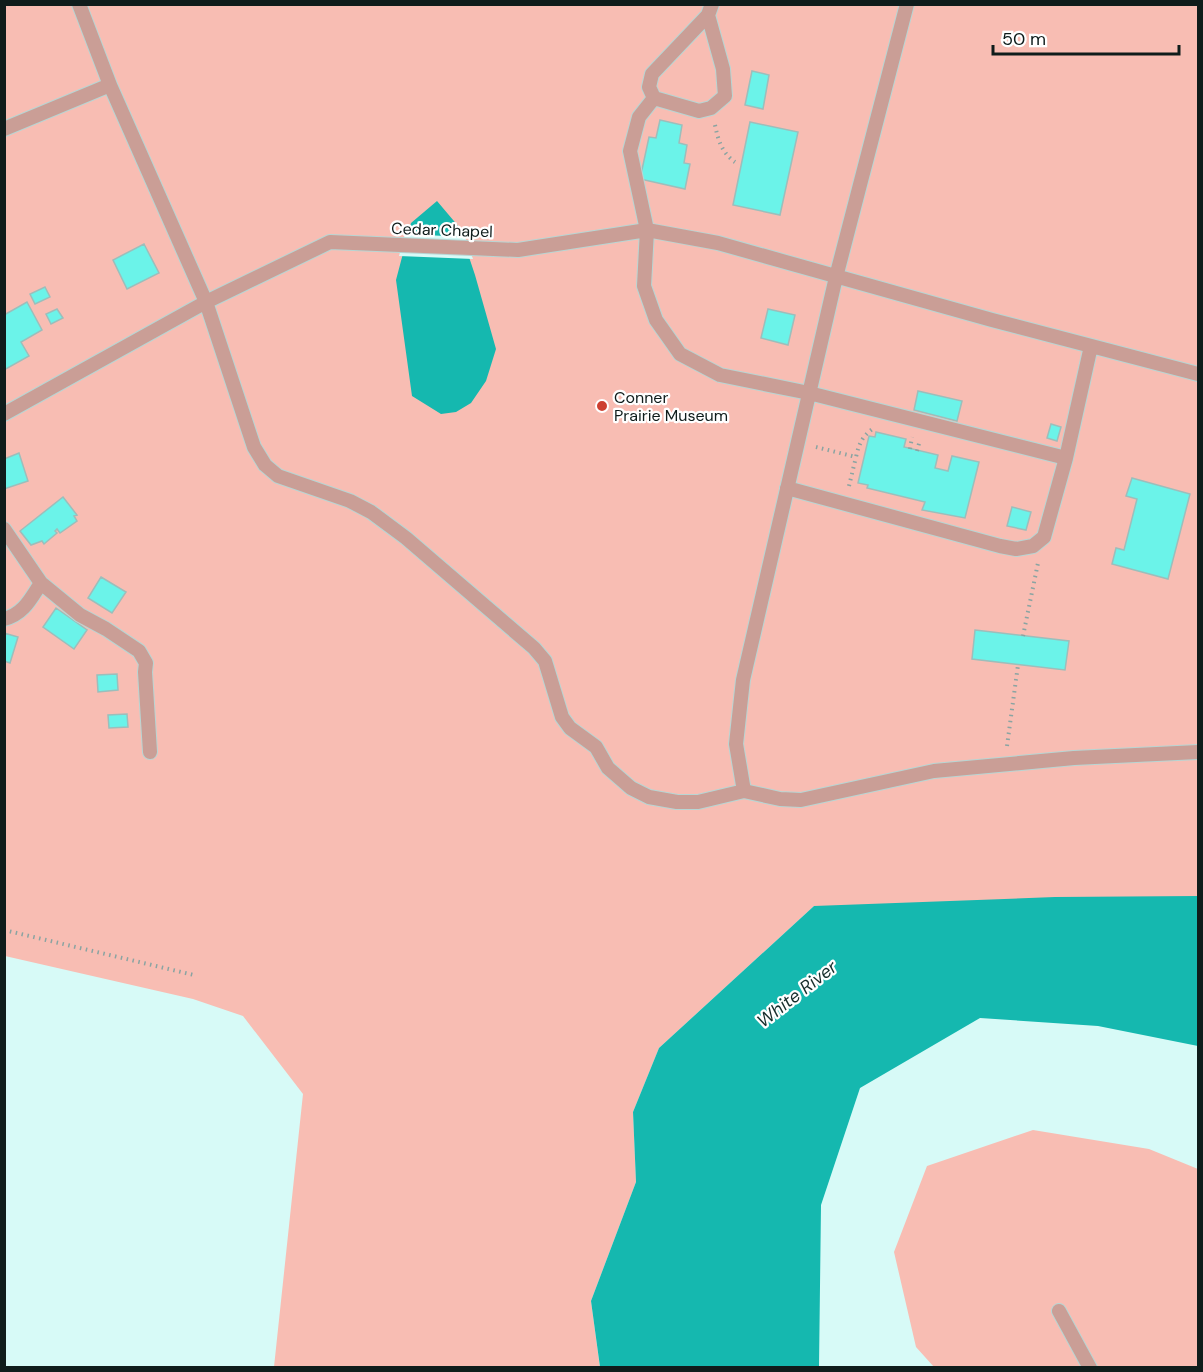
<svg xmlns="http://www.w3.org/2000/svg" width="1203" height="1372" font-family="'DM Sans',sans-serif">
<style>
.green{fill:#f8bdb3}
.water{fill:#15b8af}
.pier{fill:#d7faf7}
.building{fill:#6bf3e9;stroke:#9cbebb;stroke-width:1.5}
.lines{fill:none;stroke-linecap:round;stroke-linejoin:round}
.service-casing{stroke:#b7d6d4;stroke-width:16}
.path{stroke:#8aa4a2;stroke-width:4;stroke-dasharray:1.5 4.5;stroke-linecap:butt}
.service{stroke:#ca9e96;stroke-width:14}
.poi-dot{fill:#cd4031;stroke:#fff;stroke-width:2}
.labels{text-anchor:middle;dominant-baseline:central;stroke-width:4.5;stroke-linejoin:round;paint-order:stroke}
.street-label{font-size:16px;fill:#0f1c1b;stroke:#fff}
.poi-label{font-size:16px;fill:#0f1c1b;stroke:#fff;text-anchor:start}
.water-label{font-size:18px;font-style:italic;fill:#172e2c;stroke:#fff}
</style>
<rect width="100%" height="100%" fill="#d7faf7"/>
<path class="green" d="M5,5H1198V906H814L659,1048L633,1112L636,1182L591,1301L600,1368L274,1367L303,1094L243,1016L193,999L5,956Z
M1033,1130L1149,1149L1198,1169V1367H934L916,1347L894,1252L927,1166Z"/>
<path class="water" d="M437,201L459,227L475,275L496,349L486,381L471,403L456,412L441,414L412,396L396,280L411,223Z
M1198,896V1046L1098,1026L980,1018L860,1088L821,1205L819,1367H600L591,1301L636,1182L633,1112L659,1048L814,906L1055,897Z"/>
<path class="pier" d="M405,234L465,237L473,259L399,256Z"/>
<path class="building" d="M752,71L769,75L763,109L745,105Z
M660,120L682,125L679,143L687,145L684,163L690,164L685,189L640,179L649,137L656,138Z
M750,122L798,132L780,215L733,205Z
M144,244L159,273L127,289L113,260Z
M45,287L50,297L35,304L30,294Z
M27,302L42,330L21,342L29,356L4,370V315Z
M57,309L63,318L51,324L46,314Z
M768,309L795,315L788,345L761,338Z
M918,391L962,401L957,421L914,410Z
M1051,424L1061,427L1057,441L1047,438Z
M876,432L906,439L904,447L938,455L935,468L948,471L952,456L979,462L965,518L922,510L925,502L867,488L868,485L858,483L869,436L875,437Z
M19,453L28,481L4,489V459Z
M1132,478L1190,494L1168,579L1112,564L1116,548L1124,550L1137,499L1126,496Z
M63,497L77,515L74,516L77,521L60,533L57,529L55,531L57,533L44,544L42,541L31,545L20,531Z
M1012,507L1031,512L1026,530L1007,526Z
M101,577L126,592L112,613L88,598Z
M56,608L87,630L74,649L43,627Z
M975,630L1069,641L1065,670L972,659Z
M4,633L18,637L10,663L4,661Z
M117,674L118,690L98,692L97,675Z
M127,714L128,727L109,728L108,715Z"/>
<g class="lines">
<g class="service-casing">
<path id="service" d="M79,4L110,85L206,302L254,447L265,465L278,476L350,501L371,512L406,538L534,648L545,661L562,717L570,728L596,747L608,768L631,788L649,797L677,802H698L744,791L780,799L801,800L934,771L1074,758L1198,752
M708,15L723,69L725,96L711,108L699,111L654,98L649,87L652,74L708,15L712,4
M654,98L639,117L630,151L647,230L644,286L656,320L680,354L720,375L809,393L1066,458
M4,129L110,85
M4,414L206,302L330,242L518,250L647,230L718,243L992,320L1198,374
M787,488L1000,546L1016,549L1033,546L1044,537L1066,458L1091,346
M4,529L41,583L80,615L106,629L139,651L146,663L145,672L150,752
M4,619C24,614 31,598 41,583
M744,791L736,744L743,680L836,277L907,4
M1059,1311L1090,1368"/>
</g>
<path class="path" d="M715,125C718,140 722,153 735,162
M816,447L856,457C859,444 862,436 874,428
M910,449L912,437
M917,451L920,440
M849,486L856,457
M1023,636L1038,563
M1007,746L1018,665
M4,930L194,975"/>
<use href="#service" class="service"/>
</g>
<circle class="poi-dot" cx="602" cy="406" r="6"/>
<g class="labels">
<g class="street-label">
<text transform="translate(442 230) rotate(2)">Cedar Chapel</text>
</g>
<g class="poi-label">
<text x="614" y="397">Conner<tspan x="614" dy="18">Prairie Museum</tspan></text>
</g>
<g class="water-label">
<text transform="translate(797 994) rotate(-38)">White River</text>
</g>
</g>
<rect width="1203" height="1372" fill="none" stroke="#0f1c1b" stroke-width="12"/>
<path d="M993 45v9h186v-9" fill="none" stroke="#0f1c1b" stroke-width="3"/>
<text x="1002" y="45" font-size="18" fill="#0f1c1b" stroke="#ffffff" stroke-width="4.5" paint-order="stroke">50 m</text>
</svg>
